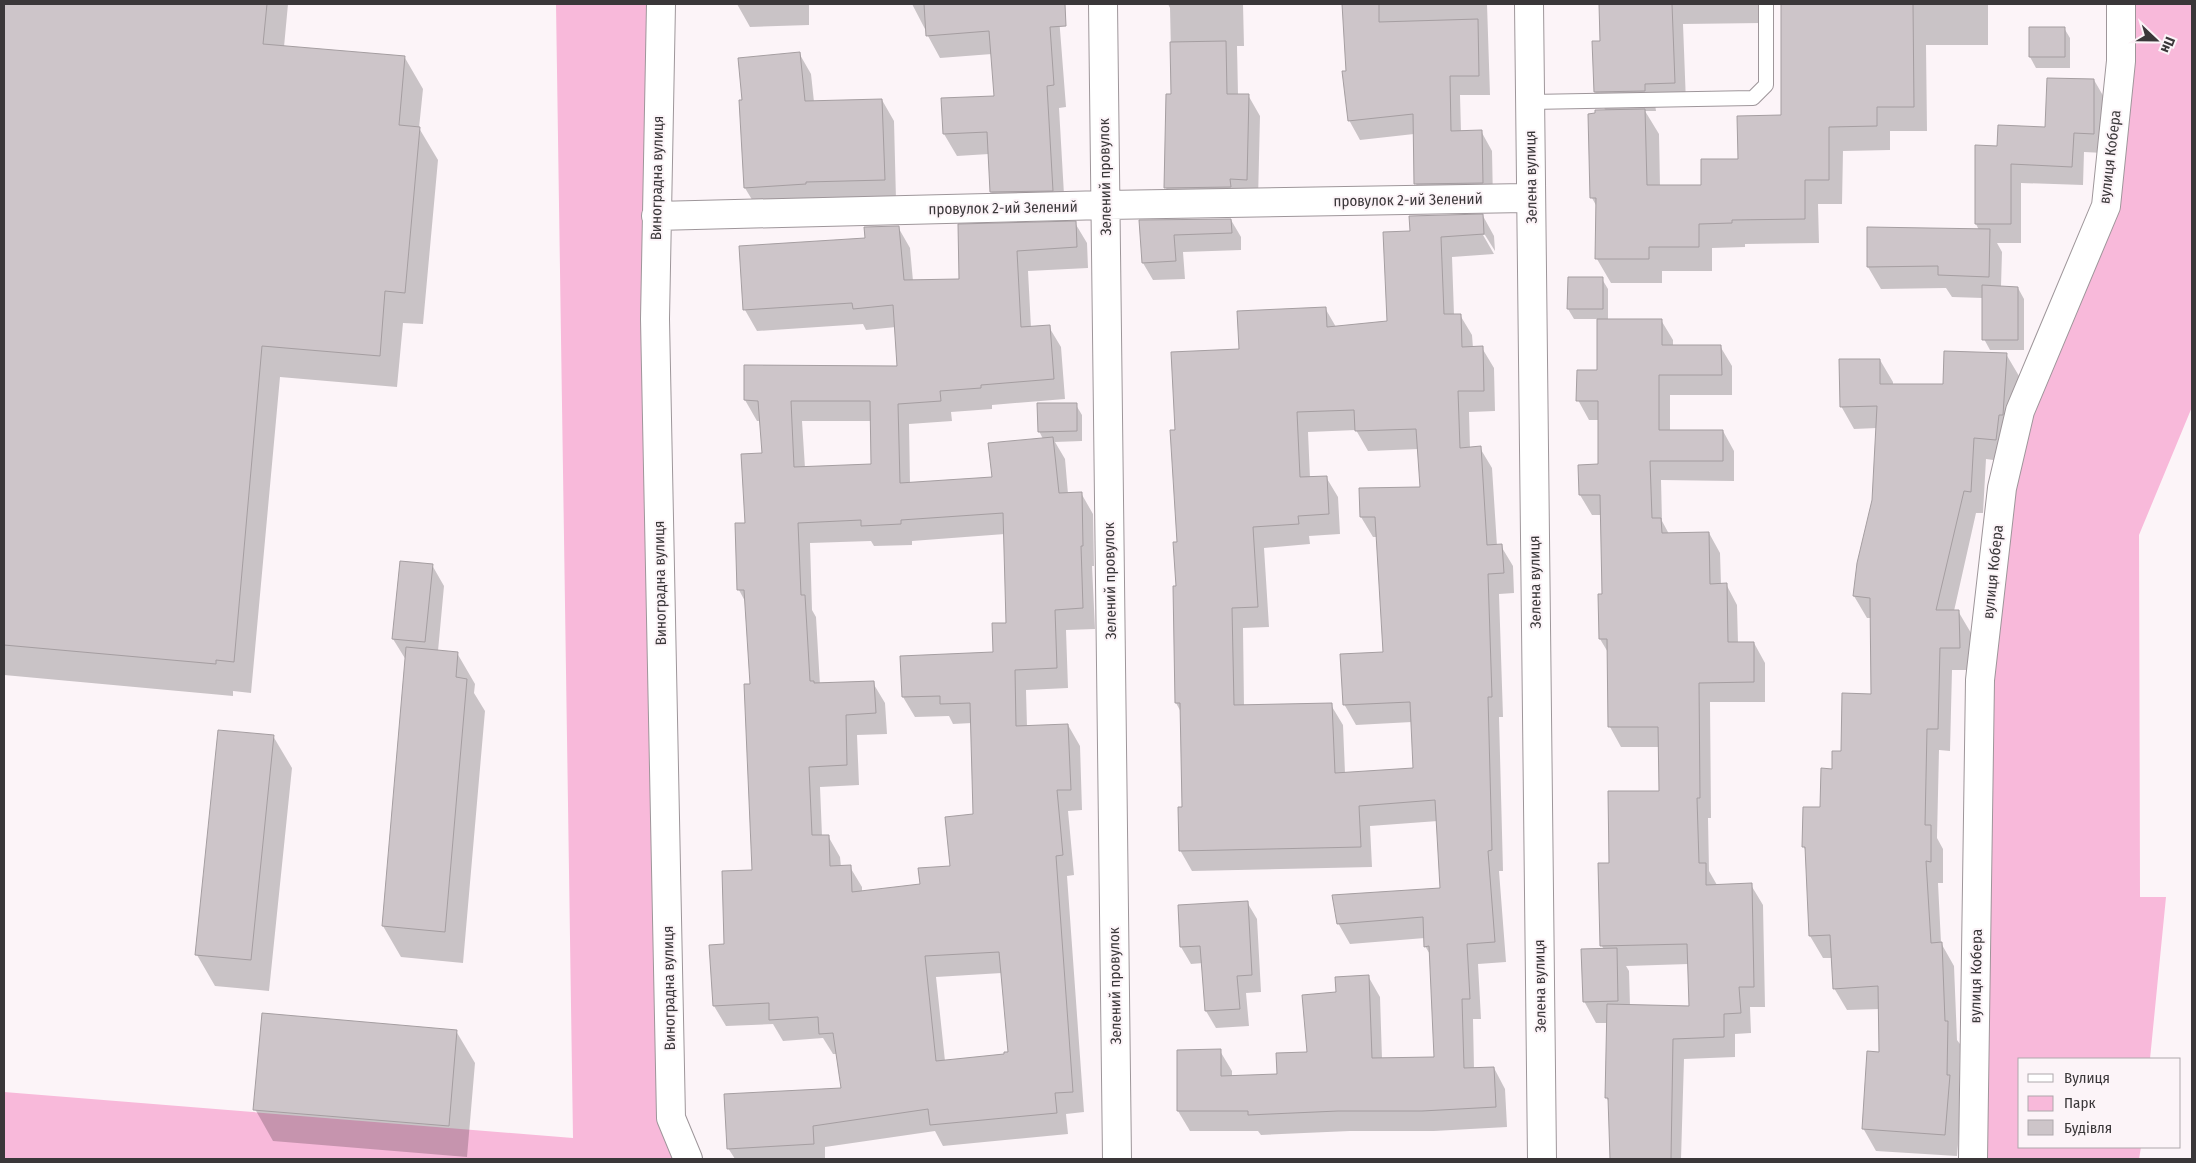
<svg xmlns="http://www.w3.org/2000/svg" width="2196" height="1163" font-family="'Fira Sans Condensed',sans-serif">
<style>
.green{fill:#f8b9da}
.shadow{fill:#0003;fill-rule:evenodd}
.building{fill:#cdc5c9;stroke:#a59ea1;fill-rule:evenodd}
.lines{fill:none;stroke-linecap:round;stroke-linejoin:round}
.service-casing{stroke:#9e969a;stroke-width:16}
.minor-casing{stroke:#9e969a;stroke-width:30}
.service{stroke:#fff;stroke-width:14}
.minor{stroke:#fff;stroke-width:28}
.labels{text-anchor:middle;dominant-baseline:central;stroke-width:4;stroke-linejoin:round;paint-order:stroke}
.street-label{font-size:15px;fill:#3a3739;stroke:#fcf4f8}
</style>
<rect width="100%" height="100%" fill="#fcf4f8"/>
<path class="green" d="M556,4H648L643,315L657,1121L674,1159H4V1092L573,1138Z
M2132,4H2192V407L2139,535L2140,897H2166L2150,1059H2020V1147H2141L2139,1159H1985L1993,676L2012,491L2030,415L2119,210Z"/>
<path class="shadow" d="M4,4H288L284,47L405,58L423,89L419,128L438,160L423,324L403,323L397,387L280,377L251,693L233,691V696L4,675Z
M737,4H809V25L750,27Z
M912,4H1058L1066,107L1059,108L1065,212L1004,214L991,192L989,154L957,156L944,134L995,98L992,54L940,58L928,36L927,29H925Z
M1168,4H1243L1244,46H1237L1238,95H1248L1260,116L1258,200L1177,208L1166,188L1167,95H1172L1170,8Z
M1344,4H1487L1490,95H1460L1461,132L1481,131L1492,151L1493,202L1427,203L1416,184L1414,134L1360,140L1349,120Z
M1601,4H1761L1762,23L1683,24L1686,103L1655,104L1656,111H1645L1659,134L1660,186H1702L1740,160L1782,116V4H1988V45H1926L1927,131H1890V150L1843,151L1842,204H1818L1819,243L1745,244V247L1712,248V271H1662V283H1611L1597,259V207L1592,198L1606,111L1595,92L1601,42Z
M2030,28H2064L2070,38V68H2036L2030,57Z
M799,53L811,74L814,102L882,100L894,121L896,200L757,208L745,188L743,101Z
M2094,80L2105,99L2104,153L2084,152L2083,185L2021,183V243H1997L2002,252L2001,287L2018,288L2024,299V350H1990L1984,339L1983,298L1952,297L1946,288L1881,289L1868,267V228L1979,230L1976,224V146L1999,147L2046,128Z
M1483,216L1494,236L1495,251L1485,235H1483L1494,254L1452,257L1454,315H1460L1472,335L1473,348H1482L1494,368L1495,411L1469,412L1470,448H1480L1492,468L1497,546H1501L1513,566L1514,593L1499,594L1503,717H1499L1503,871H1499L1506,962L1478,964L1481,1019H1473L1474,1069L1494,1068L1505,1089L1507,1127L1434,1131H1350L1261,1135L1258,1131H1190L1178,1111L1220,1051L1232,1071V1077L1278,1075L1308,1053L1337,994L1368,976L1380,997L1382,1059H1435L1431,956L1425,946V938L1350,944L1338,923L1441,889L1438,821L1370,826L1372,867L1192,871L1180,850L1183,809L1181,712L1176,703L1179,543L1176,431L1240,350L1325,308L1336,327L1389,322L1411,232ZM1356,430L1368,451L1419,449L1421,488L1361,517L1373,537H1377L1384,653L1344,704L1356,725L1412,722L1414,769L1345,773L1343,725L1331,705L1244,706L1243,628L1269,627L1264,548L1310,544L1309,536L1340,534L1338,497L1326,477L1310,478L1308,432Z
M1231,220L1241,237V250L1183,252L1185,279L1153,280L1143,263L1140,221Z
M1075,223L1087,243L1088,268L1028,271L1031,328L1049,327L1061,347L1065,399L992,405V409L951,412L952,421L909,424L910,483L993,478L1043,439L1039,431L1076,405L1082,415V441L1055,442L1065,459L1068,494L1081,493L1093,514L1094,566H1092L1095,629L1066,630L1068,688L1026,690L1027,727L1068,725L1080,746L1082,810L1068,811L1074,875L1067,876L1084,1112L1066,1114L1068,1134L943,1146L935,1131L825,1147V1159H735L728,1148L842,1090L837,1054H833L823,1038L783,1041L773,1024L726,1026L714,1006L726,945L754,871L751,685L746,603L739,590L746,524L763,454L761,421H757L745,400V366L899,368L896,327L866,330L863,324L757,331L745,310L867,239L898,227L910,248L913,281L961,280L960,225ZM802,421H871L873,465L805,468ZM1005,534L1007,624L994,653L903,697L915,717L949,716L953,724L972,723L974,815L951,867L921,886L862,892V887L850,867H841L840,857L828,836H822L820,787L859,785L857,735L887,734L885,703L873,683L820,685L816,617L812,610L810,543L871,541L874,546L912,545V541ZM1002,973L1009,1053L1006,1055L945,1061L936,977Z
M1602,279L1608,289V320H1661L1673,340V346H1720L1732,366V395H1670V431H1723L1734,451V481L1661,480L1662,521L1669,534L1709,533L1720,553L1721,585L1726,584L1737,605L1738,643H1754L1765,663V702H1710L1711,818H1708L1709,871L1717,885H1751L1763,905L1765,1007H1750L1751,1033L1735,1034V1057L1684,1059L1681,1159H1611L1610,1104L1606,1097L1608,1023H1596L1584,1001L1604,950L1602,946L1600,864H1610L1661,792L1660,747H1621L1610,727L1609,654L1600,639L1604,595L1601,515H1592L1580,495L1599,466L1600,420H1589L1578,400L1598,371V319H1574L1568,309ZM1689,964L1691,1007L1630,1006L1629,971L1626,966Z
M2006,354L2019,376L2015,437L2008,462L1986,459L1983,513H1976L1954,611H1958L1971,633L1972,670H1952L1950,751L1939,750L1937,838L1943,849V883H1938L1941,943L1954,966L1957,1040L1960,1044L1959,1095L1962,1099L1957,1156L1876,1151L1863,1128L1881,1054L1880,1009L1847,1010L1834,988L1833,958H1823L1810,936L1806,851L1803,846L1822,808L1833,770L1873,695L1871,618H1867L1854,596L1873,500L1877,428L1854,429L1841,406L1880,360L1893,382V386H1944Z
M432,565L444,586L438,651L457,653L475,684L474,693L485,711L463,963L401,957L383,926L406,660L393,639Z
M273,736L292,768L269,991L215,986L197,955Z
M1247,902L1257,919L1261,992L1246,993L1249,1026L1216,1028L1206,1011L1203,963L1191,964L1181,947Z
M456,1031L475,1063L467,1157L273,1141L255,1109Z"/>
<path class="building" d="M4,4H267L263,44L405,56L399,125L420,127L405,293L385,291L380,356L262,346L234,662L216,660V664L4,645Z
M924,4H1065L1066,26L1050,27L1054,85L1047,86L1053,191L990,192L987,132L943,134L941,98L994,96L989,31L926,36Z
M1342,4H1379V22L1478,19L1479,76H1450L1451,131L1482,130L1483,183L1414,184L1413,114L1348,121L1342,71H1346Z
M1599,4H1672L1675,83L1645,84V91L1594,92L1592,41H1600Z
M1781,4H1913L1914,107H1877V126L1829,127V180H1805V219L1732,220V223L1699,224V247H1649V259H1595L1596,198H1590L1588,114L1595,113V110L1645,109L1647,185H1701V159H1738L1737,116L1781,115Z
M2029,27H2065V57H2029Z
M1226,41L1227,94H1249L1247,180L1230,179L1231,187L1164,188L1166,94H1171L1170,42Z
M800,52L805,101L882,99L885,180L806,182V184L744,188L739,100H742L738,58Z
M2047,78L2094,79V134L2074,133L2072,167L2011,164V224H1975V145L1997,146L1998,125L2045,127Z
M1483,214L1484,234L1441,237L1444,314H1461L1462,347L1483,346L1484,391H1458L1460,448L1481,446L1487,545L1502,544L1504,573L1488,574L1492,697H1488L1492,850L1488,851L1495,942L1467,944L1470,999H1462L1464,1068L1494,1067L1496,1107L1422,1111H1338L1248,1115V1111H1177V1050L1221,1049V1076L1277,1074L1276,1053L1307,1052L1302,995L1336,992L1335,977L1369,975L1372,1058L1434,1057L1429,946L1424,947L1423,917L1337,924L1332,895L1440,888L1435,800L1359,806L1361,847L1179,851L1178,807H1182L1180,703H1175L1173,586H1176L1173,542H1177L1170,430H1175L1171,352L1239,349L1237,311L1326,307L1327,327L1387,321L1383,232L1410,231L1409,216ZM1354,410L1355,431L1416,429L1420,487L1359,488L1360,517H1375L1383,652L1340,654L1343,705L1410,702L1413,768L1335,773L1332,703L1234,705L1232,608L1258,607L1253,527L1299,524L1298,516L1329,514L1327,476L1300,477L1297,412Z
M1231,219L1232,233L1174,235L1176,261L1142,263L1139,220Z
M1076,221L1077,247L1017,251L1021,327L1050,325L1054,379L981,385V388L940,391L941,401L898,404L900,483L992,477L988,443L1053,437L1059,493L1082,492L1083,546H1081L1083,608L1055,610L1057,668L1015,670L1016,726L1068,724L1071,790H1057L1063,855L1056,856L1073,1092L1055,1093L1057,1113L930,1125L928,1109L813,1126L814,1144L727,1149L724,1094L841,1088L833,1033L819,1034L818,1017L769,1020V1003L713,1006L709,945L724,944L722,871L752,870L744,684H750L744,590H737L735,523H745L741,454L762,453L758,401L744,400V365L897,366L893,305L853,309L852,303L743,310L739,246L865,238L864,227L899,226L904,280L959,279L958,224ZM791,401H870L871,464L794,467ZM1003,513L1006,623H992L993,652L900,656L902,697L940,696V704L970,703L973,814L945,817L950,866L918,868L920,884L852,892L851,865L830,866L829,835H812L809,767L847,765L846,715L876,713L874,681L814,683V681H810L805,595H801L798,523L861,520V526L901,524V520ZM999,952L1008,1052H1004V1054L936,1061L925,956Z
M1867,227L1990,229L1989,277L1938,275V266L1867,267Z
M1568,277H1603V309H1567Z
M1982,285L2018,287V340H1982Z
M1597,319H1662V345H1721L1722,375H1659V430H1723V461H1650L1652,518H1661L1662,533L1709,532L1710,584L1727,583L1728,642H1754V682L1699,683L1700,798H1697L1699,863H1706V885L1752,883L1754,987H1739L1741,1013L1724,1014V1037L1673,1039L1671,1159H1610L1608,1098H1605L1607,1004L1689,1006L1687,944L1600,946L1598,863H1609L1608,791H1659L1658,727H1608L1607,639H1599L1598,594H1602L1600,495H1579L1578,465L1598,464V401H1576L1577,370H1597Z
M1944,351L2007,353L2003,415H1999L1996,440L1974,438L1971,492L1964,491L1936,610H1959L1960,648H1940L1938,729H1927L1925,825H1931V862L1926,861L1931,943L1942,942L1945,1021H1948L1947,1075H1950L1945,1135L1862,1129L1867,1051L1879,1052L1878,986L1833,989L1830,935L1809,936L1805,847H1802L1803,807H1820L1821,768L1832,769V751H1841L1842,693L1871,694L1870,598L1853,596L1857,563L1872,500L1877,406L1840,407L1839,359H1880V384H1943Z
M1037,403H1077V431L1038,432Z
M400,561L433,564L425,642L392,639Z
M406,647L458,652L456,677L467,679L445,932L382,926Z
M218,730L274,735L251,960L195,955Z
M1248,901L1252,975L1237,976L1240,1009L1205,1011L1200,946L1180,947L1178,905Z
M1617,948L1618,1001L1583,1002L1581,949Z
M262,1013L457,1030L449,1126L253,1110Z"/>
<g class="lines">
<g class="service-casing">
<path id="service" d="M1530,102L1753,98L1766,85V4"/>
</g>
<g class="minor-casing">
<path id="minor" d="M661,4L655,319L671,1118L688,1159
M1103,4L1117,1159
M1529,4L1542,1159
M656,216L1106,205L1531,198
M1973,1159L1980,680L2002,488L2020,411L2106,206L2121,61V4"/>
</g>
<use href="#service" class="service"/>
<use href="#minor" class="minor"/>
</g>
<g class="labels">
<g class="street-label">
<text transform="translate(2110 157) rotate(-83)">вулиця Кобера</text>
<text transform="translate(1105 177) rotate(-91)">Зелений провулок</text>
<text transform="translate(1531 177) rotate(-91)">Зелена вулиця</text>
<text transform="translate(657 178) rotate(-89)">Виноградна вулиця</text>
<text transform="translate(1408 200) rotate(-1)">провулок 2-ий Зелений</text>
<text transform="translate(1003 208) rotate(-1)">провулок 2-ий Зелений</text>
<text transform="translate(1993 572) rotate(-84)">вулиця Кобера</text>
<text transform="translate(1110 581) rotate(-91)">Зелений провулок</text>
<text transform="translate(1535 582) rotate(-91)">Зелена вулиця</text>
<text transform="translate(660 583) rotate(-91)">Виноградна вулиця</text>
<text transform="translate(1976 976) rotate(-89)">вулиця Кобера</text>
<text transform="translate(1115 986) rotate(-91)">Зелений провулок</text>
<text transform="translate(1540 986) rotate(-91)">Зелена вулиця</text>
<text transform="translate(669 988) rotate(-91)">Виноградна вулиця</text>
</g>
</g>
<rect width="2196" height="1163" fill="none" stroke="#3a3739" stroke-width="10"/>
<rect x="2018" y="1058" width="162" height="90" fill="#fcf4f8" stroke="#aea8ac"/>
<rect x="2028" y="1074" width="25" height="8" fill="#ffffff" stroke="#aea8ac"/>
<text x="2064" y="1083" font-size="15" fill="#3a3739">Вулиця</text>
<rect x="2028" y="1096" width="25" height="15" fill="#f8b9da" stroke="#aea8ac"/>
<text x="2064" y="1108" font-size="15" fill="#3a3739">Парк</text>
<rect x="2028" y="1120" width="25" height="15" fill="#cdc5c9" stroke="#aea8ac"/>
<text x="2064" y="1133" font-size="15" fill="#3a3739">Будівля</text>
<g transform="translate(2156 40) rotate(112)" stroke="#fcf4f8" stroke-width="4" paint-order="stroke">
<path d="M0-4L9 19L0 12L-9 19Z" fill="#3a3739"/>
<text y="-8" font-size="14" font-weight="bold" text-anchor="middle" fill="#3a3739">Пн</text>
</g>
</svg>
